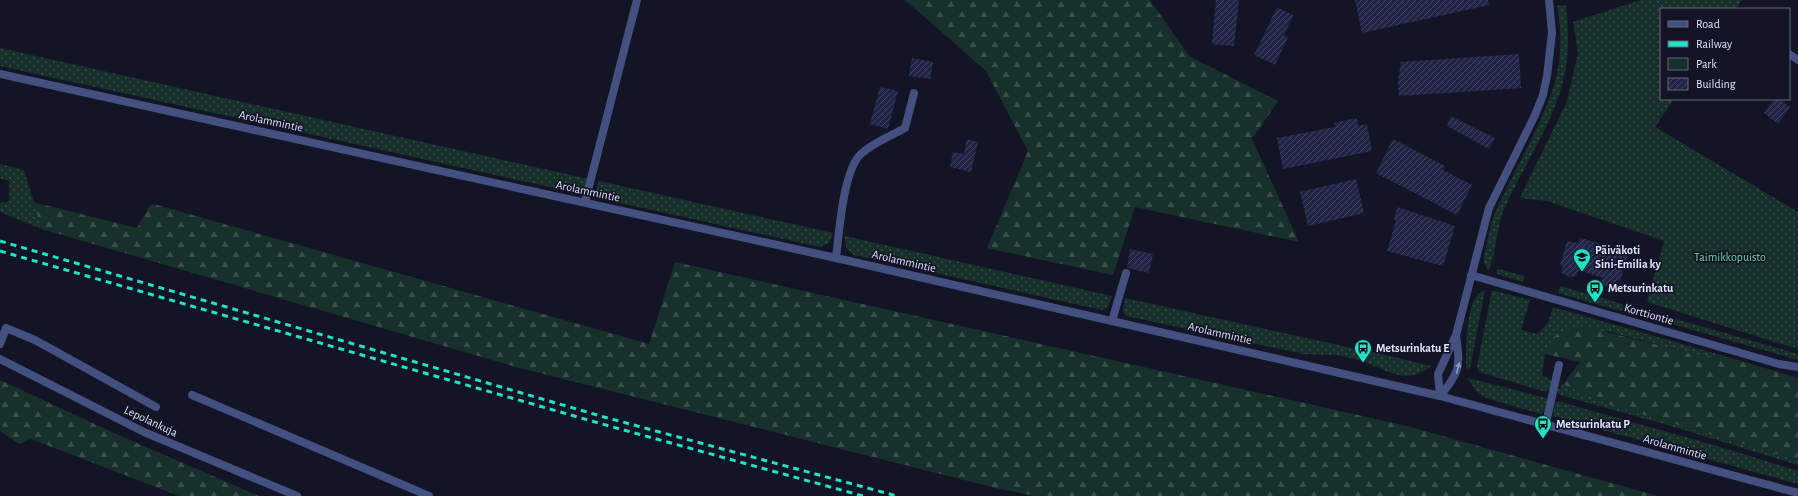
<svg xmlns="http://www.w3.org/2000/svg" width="1798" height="496" font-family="'Alegreya Sans',sans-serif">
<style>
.green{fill:url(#green-dots)}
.forest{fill:url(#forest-firs)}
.building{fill:url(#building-hatch)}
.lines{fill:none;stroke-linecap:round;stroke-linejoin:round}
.service{stroke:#445180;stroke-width:8}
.minor{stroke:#445180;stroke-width:8}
.tertiary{stroke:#445180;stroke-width:8}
.rail{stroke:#21e3c4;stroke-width:3;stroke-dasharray:6 5;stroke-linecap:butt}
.oneway{fill:#919abe}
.labels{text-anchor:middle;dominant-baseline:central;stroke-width:3.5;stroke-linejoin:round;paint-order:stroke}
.street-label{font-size:12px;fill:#dee2fb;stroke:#131527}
.poi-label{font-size:12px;font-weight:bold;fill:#dee2fb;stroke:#131527;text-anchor:start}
.park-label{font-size:12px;fill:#71d3a1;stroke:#131527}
</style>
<defs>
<pattern id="green-dots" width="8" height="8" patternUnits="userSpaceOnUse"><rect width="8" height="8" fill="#173029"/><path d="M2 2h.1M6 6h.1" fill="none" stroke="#384e49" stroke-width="1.8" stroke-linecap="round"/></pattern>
<pattern id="forest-firs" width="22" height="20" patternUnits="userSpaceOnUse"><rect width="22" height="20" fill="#173029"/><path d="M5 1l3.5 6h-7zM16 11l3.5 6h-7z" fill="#384e49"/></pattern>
<pattern id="building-hatch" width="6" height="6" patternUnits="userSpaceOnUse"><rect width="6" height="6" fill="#222446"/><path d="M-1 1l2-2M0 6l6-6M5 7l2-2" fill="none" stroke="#424462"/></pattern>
</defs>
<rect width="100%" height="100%" fill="#131527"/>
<path class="green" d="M1640,0H1742L1736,9H1661V99H1674L1655,127L1798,212V349L1647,302L1664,241L1547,201L1520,198L1567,101L1578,53L1573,22Z
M1566,5C1568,30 1570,56 1563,81C1552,126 1523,166 1504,209C1496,228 1497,253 1488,271L1484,263V257L1492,220L1498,206C1517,165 1542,125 1555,82C1562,57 1562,31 1557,6Z
M0,48L589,179L586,187L581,192H573L0,66Z
M0,164L24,170L42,229L0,212V203L9,201V181L0,178Z
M599,181L833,233L829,243L820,247L602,199C597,193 595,189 599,181Z
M845,236L1112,296L1107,308L1102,310L854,255C846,250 845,245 845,236Z
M1498,269L1525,276L1523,282L1497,274L1496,271Z
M1560,286L1622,304L1624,308L1621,311L1558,293Z
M1485,290L1470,369L1466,368C1466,351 1465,294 1485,290Z
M1492,290L1530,300L1521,330L1537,334L1548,323L1553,307L1738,360L1693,354L1607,331L1545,354L1542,375L1552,381L1550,389L1546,392L1479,372L1477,367Z
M1125,298L1361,350L1359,360L1337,355L1304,354L1126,316L1123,311Z
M1641,309L1798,354V360L1640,315Z
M1369,351L1431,366C1407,385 1390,372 1365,362Z
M1468,378L1546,398L1548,401L1545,410L1541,414L1486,398L1475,390Z
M1563,384L1613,406L1798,460V465L1678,428L1560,395L1557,391Z
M1557,401L1707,443L1798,471V484L1553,416L1555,403Z"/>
<path class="forest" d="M905,0H1150L1189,56L1278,101L1252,139L1299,242L1135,207L1113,275L987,248L1028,151L986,71Z
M33,202L137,228L150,205H157L649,344L675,262L1407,426L1658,496H1035L1000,489L516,367L42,229Z
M1583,326L1693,354L1738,360L1798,378V460L1613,406L1563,384L1580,362L1545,354L1558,332Z
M0,380L114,433L259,496H179L31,439L19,444L0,431Z"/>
<path class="building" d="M1216,0H1239L1234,46L1212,44Z
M1355,0H1488L1489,5L1362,33Z
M1277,7L1293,15L1284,35L1288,37L1275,65L1254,55Z
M1519,54L1521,88L1399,96L1398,81L1401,62Z
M912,58L933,62L930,79L909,76Z
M880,87L898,91L888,129L870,124Z
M1774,99H1779L1790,107L1778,124L1764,113Z
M1451,116L1495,138L1489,149L1447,126Z
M1357,118L1358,126L1367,124L1372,151L1283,169L1277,138L1335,127L1334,123Z
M967,139L978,142L971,172L950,167L953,152L964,154Z
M1393,139L1445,166L1443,170L1472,185L1457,215L1376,173Z
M1356,179L1364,213L1308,226L1300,192Z
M1397,207L1455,226L1443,266L1387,251L1396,220H1394Z
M1580,238L1617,248L1616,253L1628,255L1620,281L1617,280L1616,286L1607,287L1601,283L1603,278L1579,270L1577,276L1569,277L1561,272L1563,266L1560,265L1567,241L1578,243Z
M1130,249L1153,254L1149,273L1127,268Z"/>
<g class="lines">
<path class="service" d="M585,202L637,0
M836,258C839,234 843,172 860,155C872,143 891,136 905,128L914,93
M1112,321L1126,273
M0,344L6,328L35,340L156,407
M192,395L429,496
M1546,423L1559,365"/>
<path class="minor" d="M1789,54L1798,60
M1471,275L1779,364L1798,367
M0,359L144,432L297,496
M1440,396L1438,374L1456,335L1489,208L1535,115L1543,95L1547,76L1552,33L1549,0
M1440,396C1461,371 1460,366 1456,335"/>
<path class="tertiary" d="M0,74L836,258L1440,396L1798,493"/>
<path class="rail" d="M0,241L604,417L897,496
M0,251L602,424L863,496"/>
</g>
<defs><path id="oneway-solid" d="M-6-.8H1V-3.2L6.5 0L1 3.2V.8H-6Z"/></defs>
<use class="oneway" href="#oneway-solid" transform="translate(1458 368) rotate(-76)"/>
<defs>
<g id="school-pin" transform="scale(0.9)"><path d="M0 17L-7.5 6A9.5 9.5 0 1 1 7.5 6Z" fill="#21e3c4" stroke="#131527"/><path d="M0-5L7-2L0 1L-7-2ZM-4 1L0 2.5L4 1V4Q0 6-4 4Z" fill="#111"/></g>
<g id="bus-pin" transform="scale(0.9)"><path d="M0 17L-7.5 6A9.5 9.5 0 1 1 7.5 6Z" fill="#21e3c4" stroke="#131527"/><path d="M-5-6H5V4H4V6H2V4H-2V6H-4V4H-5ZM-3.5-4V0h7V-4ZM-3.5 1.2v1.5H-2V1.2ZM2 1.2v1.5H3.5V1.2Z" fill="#111"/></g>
</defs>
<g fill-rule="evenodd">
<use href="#school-pin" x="1582" y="257"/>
<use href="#bus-pin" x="1595" y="288"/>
<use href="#bus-pin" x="1363" y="348"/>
<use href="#bus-pin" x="1543" y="424"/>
</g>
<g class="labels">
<g class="street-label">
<text transform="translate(271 121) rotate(12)">Arolammintie</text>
<text transform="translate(588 191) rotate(12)">Arolammintie</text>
<text transform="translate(904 261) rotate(13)">Arolammintie</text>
<text transform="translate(1649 314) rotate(16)">Korttiontie</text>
<text transform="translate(1220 333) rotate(13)">Arolammintie</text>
<text transform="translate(151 421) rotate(25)">Lepolankuja</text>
<text transform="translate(1675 447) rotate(16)">Arolammintie</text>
</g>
<g class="poi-label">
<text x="1595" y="250">Päiväkoti<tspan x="1595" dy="14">Sini-Emilia ky</tspan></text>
<text x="1608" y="288">Metsurinkatu</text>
<text x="1376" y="348">Metsurinkatu E</text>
<text x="1556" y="424">Metsurinkatu P</text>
</g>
<g class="park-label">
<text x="1730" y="257">Taimikkopuisto</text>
</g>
</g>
<rect x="1660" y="8" width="130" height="92" fill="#131527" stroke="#64677c"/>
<rect x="1668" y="21" width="20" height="6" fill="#445180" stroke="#64677c"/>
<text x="1696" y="28" font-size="12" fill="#dee2fb">Road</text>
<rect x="1668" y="41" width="20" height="6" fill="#21e3c4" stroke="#64677c"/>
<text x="1696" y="48" font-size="12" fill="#dee2fb">Railway</text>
<rect x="1668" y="58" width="20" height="12" fill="#173029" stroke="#64677c"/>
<text x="1696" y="68" font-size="12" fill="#dee2fb">Park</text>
<rect x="1668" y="78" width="20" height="12" fill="url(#building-hatch)" stroke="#64677c"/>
<text x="1696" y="88" font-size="12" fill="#dee2fb">Building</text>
</svg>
